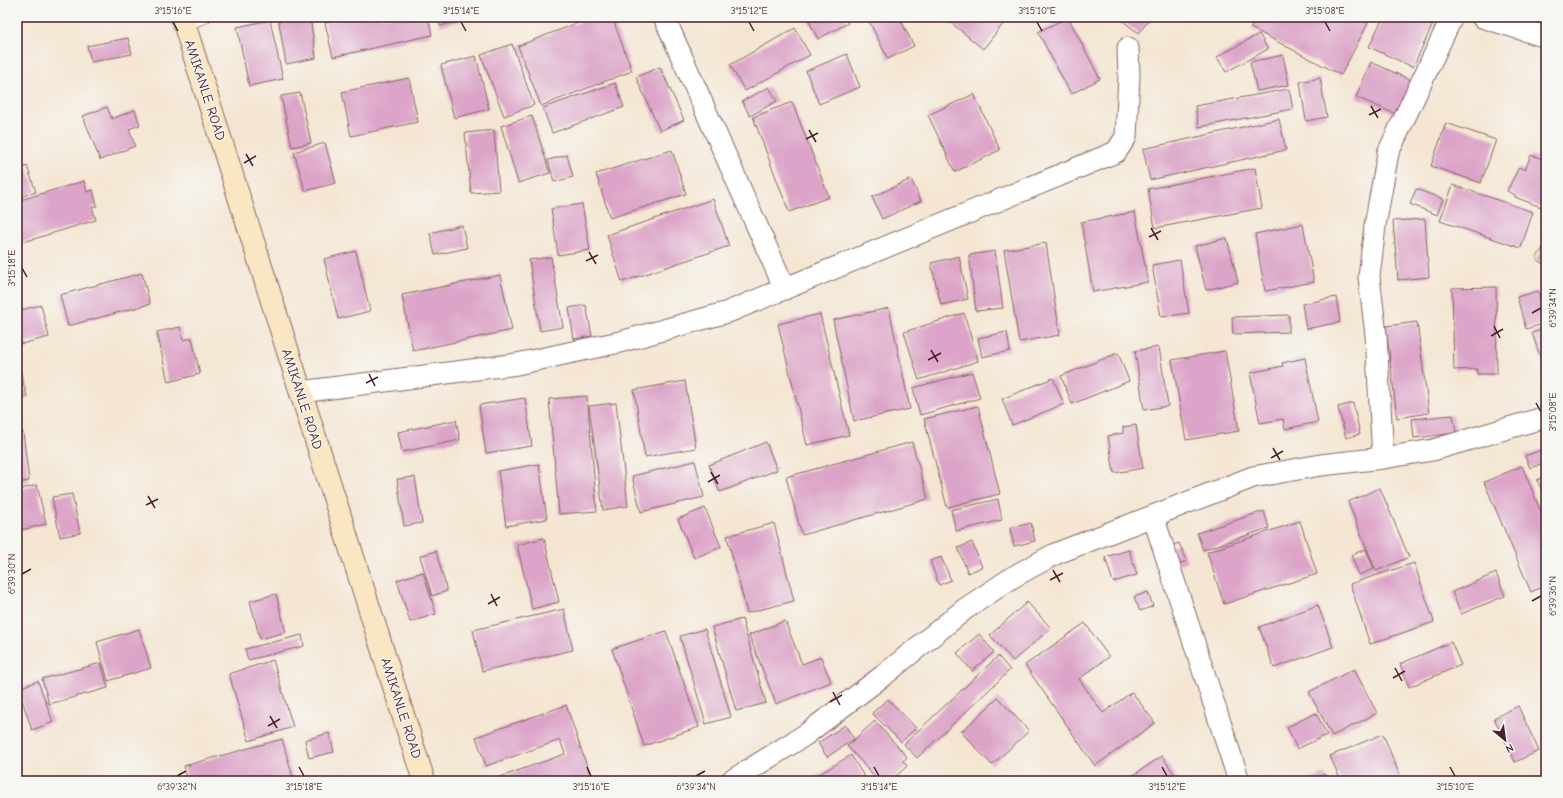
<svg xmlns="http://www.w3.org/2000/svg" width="1563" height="798" font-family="'Comic Neue',sans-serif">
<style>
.building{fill:#dca4c8}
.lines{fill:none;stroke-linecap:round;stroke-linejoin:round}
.lane-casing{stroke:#866566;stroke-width:13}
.street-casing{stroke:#866566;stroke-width:23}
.secondary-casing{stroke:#866566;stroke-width:24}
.lane{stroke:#fff;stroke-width:11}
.street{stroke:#fff;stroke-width:21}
.secondary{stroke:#fbe6c4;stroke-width:22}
.ticks{fill:none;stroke:#4a1f2b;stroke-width:1.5}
.labels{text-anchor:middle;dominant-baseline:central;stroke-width:3;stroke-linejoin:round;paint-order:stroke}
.street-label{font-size:14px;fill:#4a1f2b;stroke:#f6f6f2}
.neatline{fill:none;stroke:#4a1f2b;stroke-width:1.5}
.ticks-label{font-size:10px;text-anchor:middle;fill:#4a1f2b}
</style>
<rect width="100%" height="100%" fill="#f6f6f2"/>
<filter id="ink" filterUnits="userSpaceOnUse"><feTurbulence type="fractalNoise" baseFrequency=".025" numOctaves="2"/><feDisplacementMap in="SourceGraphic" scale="8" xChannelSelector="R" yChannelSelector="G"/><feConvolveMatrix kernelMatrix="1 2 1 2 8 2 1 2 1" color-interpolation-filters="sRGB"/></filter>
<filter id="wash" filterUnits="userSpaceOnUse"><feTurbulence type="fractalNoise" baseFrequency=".012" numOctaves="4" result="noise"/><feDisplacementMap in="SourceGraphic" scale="16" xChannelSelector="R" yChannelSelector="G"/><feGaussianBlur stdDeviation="0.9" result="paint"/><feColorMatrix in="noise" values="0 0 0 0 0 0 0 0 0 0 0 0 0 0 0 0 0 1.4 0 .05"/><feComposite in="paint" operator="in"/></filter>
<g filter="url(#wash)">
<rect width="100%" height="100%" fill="#f4e6d3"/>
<g id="blocks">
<path class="building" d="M278,17H310L316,58L286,64Z
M350,17H428L432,35L333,57L325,23Z
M437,17H459L460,21L440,26Z
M593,17H612L632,71L541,106L518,46Z
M807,17H844L848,23L818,39Z
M867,17H899L914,46L888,59Z
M944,17H1007L1008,18L983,49Z
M1068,17L1100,79L1071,94L1038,32Z
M1117,17H1151L1139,33Z
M1257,17H1356L1368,23L1341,75L1251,28Z
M1383,17H1424L1434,22L1413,67L1369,47Z
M270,20L283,79L249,86L237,27Z
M795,28L810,55L745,91L730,65Z
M1259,34L1268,49L1226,72L1217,57Z
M128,38L132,54L91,62L87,46Z
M512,44L534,105L504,116L481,55Z
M847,54L860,87L819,104L806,71Z
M1283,55L1289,85L1257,91L1250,62Z
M476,56L489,109L454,118L441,65Z
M1371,62L1415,82L1400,116L1356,97Z
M660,67L684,120L660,131L636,77Z
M409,78L418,122L351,136L342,92Z
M1320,78L1327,117L1306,121L1300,82Z
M615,83L624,107L552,133L543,108Z
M769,87L777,101L750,116L742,101Z
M1289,89L1293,109L1199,127L1195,106Z
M300,93L311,143L292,147L281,96Z
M974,94L1000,150L955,172L928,115Z
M792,102L829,197L789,212L753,117Z
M107,107L112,119L135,110L140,125L129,129L135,146L100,160L83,116Z
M532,116L550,173L518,183L501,126Z
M1279,119L1286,150L1150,180L1143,149Z
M1446,123L1496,140L1481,183L1431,166Z
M494,130L499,191L471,193L465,133Z
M325,143L336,183L305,191L294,152Z
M672,150L686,194L610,218L596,174Z
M567,155L573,177L554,182L548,160Z
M1531,155L1546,160V209L1515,197V195L1507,191L1519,167L1525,170Z
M27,166L36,192L17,198V170Z
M1255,168L1262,208L1155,228L1148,189Z
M911,179L921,201L882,219L872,197Z
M84,181L87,192L93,190L97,206L92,207L96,220L17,244V201Z
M1453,185L1533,212L1521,248L1440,221Z
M1416,189L1443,199L1437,215L1410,204Z
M713,199L729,246L622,282L607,235Z
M582,204L590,250L558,255L551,209Z
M1135,212L1148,282L1093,292L1081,222Z
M1425,219L1429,277L1398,280L1393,221Z
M1303,224L1314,282L1265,291L1255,234Z
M462,225L467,248L435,255L430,233Z
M1227,238L1238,282L1206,290L1195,246Z
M1046,243L1060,335L1019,342L1004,250Z
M1546,243V266L1536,259Z
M356,251L370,311L338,319L324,259Z
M995,251L1003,308L976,311L969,255Z
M959,256L968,299L941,305L931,263Z
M551,257L563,327L540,331L529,260Z
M1180,260L1189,313L1161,317L1152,265Z
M142,273L150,304L68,326L60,295Z
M500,275L512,330L413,351L402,295Z
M1496,287L1497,374H1477V369L1454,370L1452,288Z
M1546,287V302L1541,289Z
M1538,291L1546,323L1526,329L1517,297Z
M1336,297L1340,322L1306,329L1302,304Z
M41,305L49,337L21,344L17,327V311Z
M586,305L592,336L574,339L569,308Z
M889,308L910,409L854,421L833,320Z
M964,313L978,361L919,380L904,332Z
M820,314L849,435L807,445L778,324Z
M1289,315V332L1233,334L1232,317Z
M1417,322L1429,413L1397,418L1386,326Z
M180,327L183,340L192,338L200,374L168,382L157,332Z
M1546,328V373L1532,333Z
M1007,332L1010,351L982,357L978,338Z
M1159,347L1168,406L1144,410L1135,351Z
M1225,351L1239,431L1186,440L1172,360Z
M1118,353L1129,381L1072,404L1061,376Z
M17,358L27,397L17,400Z
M1305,358L1318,422L1285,429L1283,419L1260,423L1250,373L1283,366L1282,363Z
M972,372L980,398L920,415L913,388Z
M1053,378L1064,404L1012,425L1002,399Z
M685,381L696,448L645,457L634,390Z
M587,396L597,511L559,514L549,399Z
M525,398L532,446L486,453L479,405Z
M616,403L628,506L603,510L589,406Z
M1353,403L1360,434L1346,438L1338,407Z
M978,406L1000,494L947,507L924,419Z
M1453,415L1456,433L1414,438L1412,419Z
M456,420L460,440L402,452L398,432Z
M1136,425L1143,468L1114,473L1108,436L1123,433V427Z
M23,432L29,481L17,483V433Z
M766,442L777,470L720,492L709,465Z
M912,442L928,499L802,535L786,477Z
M1546,448V462L1530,468L1525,456Z
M695,461L704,497L641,512L632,476Z
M539,464L547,519L506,526L498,471Z
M1522,466L1546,524V585L1531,592L1484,482Z
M1546,476V499L1537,480Z
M415,477L422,523L404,526L397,479Z
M37,485L46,524L17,531V490Z
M1380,488L1409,557L1376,571L1348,502Z
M72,494L80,533L60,537L52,497Z
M998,499L1002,520L956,531L951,510Z
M705,508L721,547L694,558L678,519Z
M1264,511L1269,528L1203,550L1197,533Z
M1300,521L1317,574L1224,604L1207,552Z
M774,523L794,601L747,613L727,536Z
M1031,523L1035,541L1014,546L1010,528Z
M544,538L559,602L532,609L517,545Z
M972,542L982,567L968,573L958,548Z
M1179,543L1187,561L1174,566L1167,548Z
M1366,549L1374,569L1359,575L1351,555Z
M1129,550L1137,575L1113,582L1105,557Z
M436,551L447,591L432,596L420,556Z
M941,557L951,580L939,585L930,561Z
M1414,563L1434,622L1370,644L1350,584Z
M423,572L436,614L410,622L397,580Z
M1496,573L1505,596L1461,614L1452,592Z
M1148,592L1153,606L1140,611L1134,597Z
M276,594L286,632L260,639L250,601Z
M1027,602L1051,628L1013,661L990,635Z
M1318,605L1333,647L1274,668L1259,627Z
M564,609L573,650L482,671L473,630Z
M742,619L766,703L736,711L712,627Z
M785,621L802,664L821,657L831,682L776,704L749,635Z
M1085,623L1109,657L1079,679L1103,713L1132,692L1155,723L1095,766L1025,665Z
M139,629L151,668L108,681L97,642Z
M705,629L731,717L706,724L680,636Z
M666,631L699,727L644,746L612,649Z
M979,634L994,652L972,671L957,653Z
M302,635L304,646L248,660L245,649Z
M1451,642L1461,665L1409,687L1400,664Z
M998,656L1010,670L917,758L904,744Z
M273,660L293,727L249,741L229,674Z
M17,663L22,678L17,680Z
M101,663L108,688L49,704L42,679Z
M1354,669L1377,713L1332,736L1309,692Z
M38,681L53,722L32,730L18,688Z
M998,698L1029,731L992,765L961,732Z
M888,699L916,728L901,742L872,713Z
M566,705L592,781H489L565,754L560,740L486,766L476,737Z
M1518,706L1539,751L1515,762L1494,718Z
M1316,713L1327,735L1297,749L1287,727Z
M875,721L907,757L903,761L907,766L891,781H879L847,746Z
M845,725L854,739L827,757L818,743Z
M329,733L334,752L309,758L305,740Z
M1383,734L1402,781H1341L1330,756Z
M282,739L294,781H188L184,766Z
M851,755L867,781H817L815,777Z
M1162,756L1179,781H1125Z
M1325,774L1328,781H1306Z"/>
</g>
</g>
<g filter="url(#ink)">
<use href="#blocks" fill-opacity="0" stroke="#866566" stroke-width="1"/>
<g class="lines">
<g class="lane-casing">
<path id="lane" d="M184,25L205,17"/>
</g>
<g class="street-casing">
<path id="street" d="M664,17L785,289
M1482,17L1546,37
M300,392L517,364L620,342L728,312L1116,152L1126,137L1129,76L1128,48
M1383,458L1376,335L1369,277L1375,226L1388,153L1452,17
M1153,516L1239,781
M731,781L805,735L884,675L965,609L1013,577L1055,554L1253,477L1321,465L1383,458L1433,450L1546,417"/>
</g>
<g class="secondary-casing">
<path id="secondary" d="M182,17L424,781"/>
</g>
<use href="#lane" class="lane"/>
<use href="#street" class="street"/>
<use href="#secondary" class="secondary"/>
</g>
</g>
<path class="ticks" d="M173,22L178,31M461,22L466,31M749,22L754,31M1037,22L1042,31M1325,22L1330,31M1371,106L1378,118M1369,115L1381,109M809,130L816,142M806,139L818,133M246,154L253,166M244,163L256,156M1151,228L1158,240M1149,237L1161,231M589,252L596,264M586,261L598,255M22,268L27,277M1532,313L1541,308M1494,326L1500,338M1491,336L1503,329M931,350L938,362M928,360L941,353M369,374L375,386M366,383L378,377M1536,403L1541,412M1273,448L1280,460M1271,458L1283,451M711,472L718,484M708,482L720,475M148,496L155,508M146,505L158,499M1053,570L1060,582M22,574L31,569M1050,580L1063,573M491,594L497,606M1532,601L1541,596M488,604L500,597M1395,668L1402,681M1393,678L1405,671M833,692L840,705M830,702L842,695M270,716L277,728M268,726L280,719M299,767L304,776M587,767L591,776M874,767L879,776M1162,767L1167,776M1450,767L1455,776M177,776L186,771M696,776L705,771"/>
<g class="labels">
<g class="street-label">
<text transform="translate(205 90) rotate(72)">AMIKANLE ROAD</text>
<text transform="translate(302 399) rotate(72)">AMIKANLE ROAD</text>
<text transform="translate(401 708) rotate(72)">AMIKANLE ROAD</text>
</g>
</g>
<rect width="1563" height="798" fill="none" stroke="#f6f6f2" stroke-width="44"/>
<g transform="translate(1505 740) rotate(151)" stroke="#f6f6f2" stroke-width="3" paint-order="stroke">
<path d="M0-3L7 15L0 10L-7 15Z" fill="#4a1f2b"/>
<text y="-6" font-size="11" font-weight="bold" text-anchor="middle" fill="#4a1f2b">N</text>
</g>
<rect x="22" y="22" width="1519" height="754" class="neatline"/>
<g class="ticks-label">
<text x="173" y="14">3°15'16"E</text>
<text x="461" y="14">3°15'14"E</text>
<text x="749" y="14">3°15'12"E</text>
<text x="1037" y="14">3°15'10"E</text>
<text x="1325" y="14">3°15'08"E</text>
<text transform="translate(11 268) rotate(-90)" y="4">3°15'18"E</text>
<text transform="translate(1552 308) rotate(-90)" y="4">6°39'34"N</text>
<text transform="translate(1552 412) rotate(-90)" y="4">3°15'08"E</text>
<text transform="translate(11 574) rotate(-90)" y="4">6°39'30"N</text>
<text transform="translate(1552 596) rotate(-90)" y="4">6°39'36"N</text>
<text x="177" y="790">6°39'32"N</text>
<text x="304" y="790">3°15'18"E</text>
<text x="591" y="790">3°15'16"E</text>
<text x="696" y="790">6°39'34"N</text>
<text x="879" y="790">3°15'14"E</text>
<text x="1167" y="790">3°15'12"E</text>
<text x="1455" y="790">3°15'10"E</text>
</g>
</svg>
